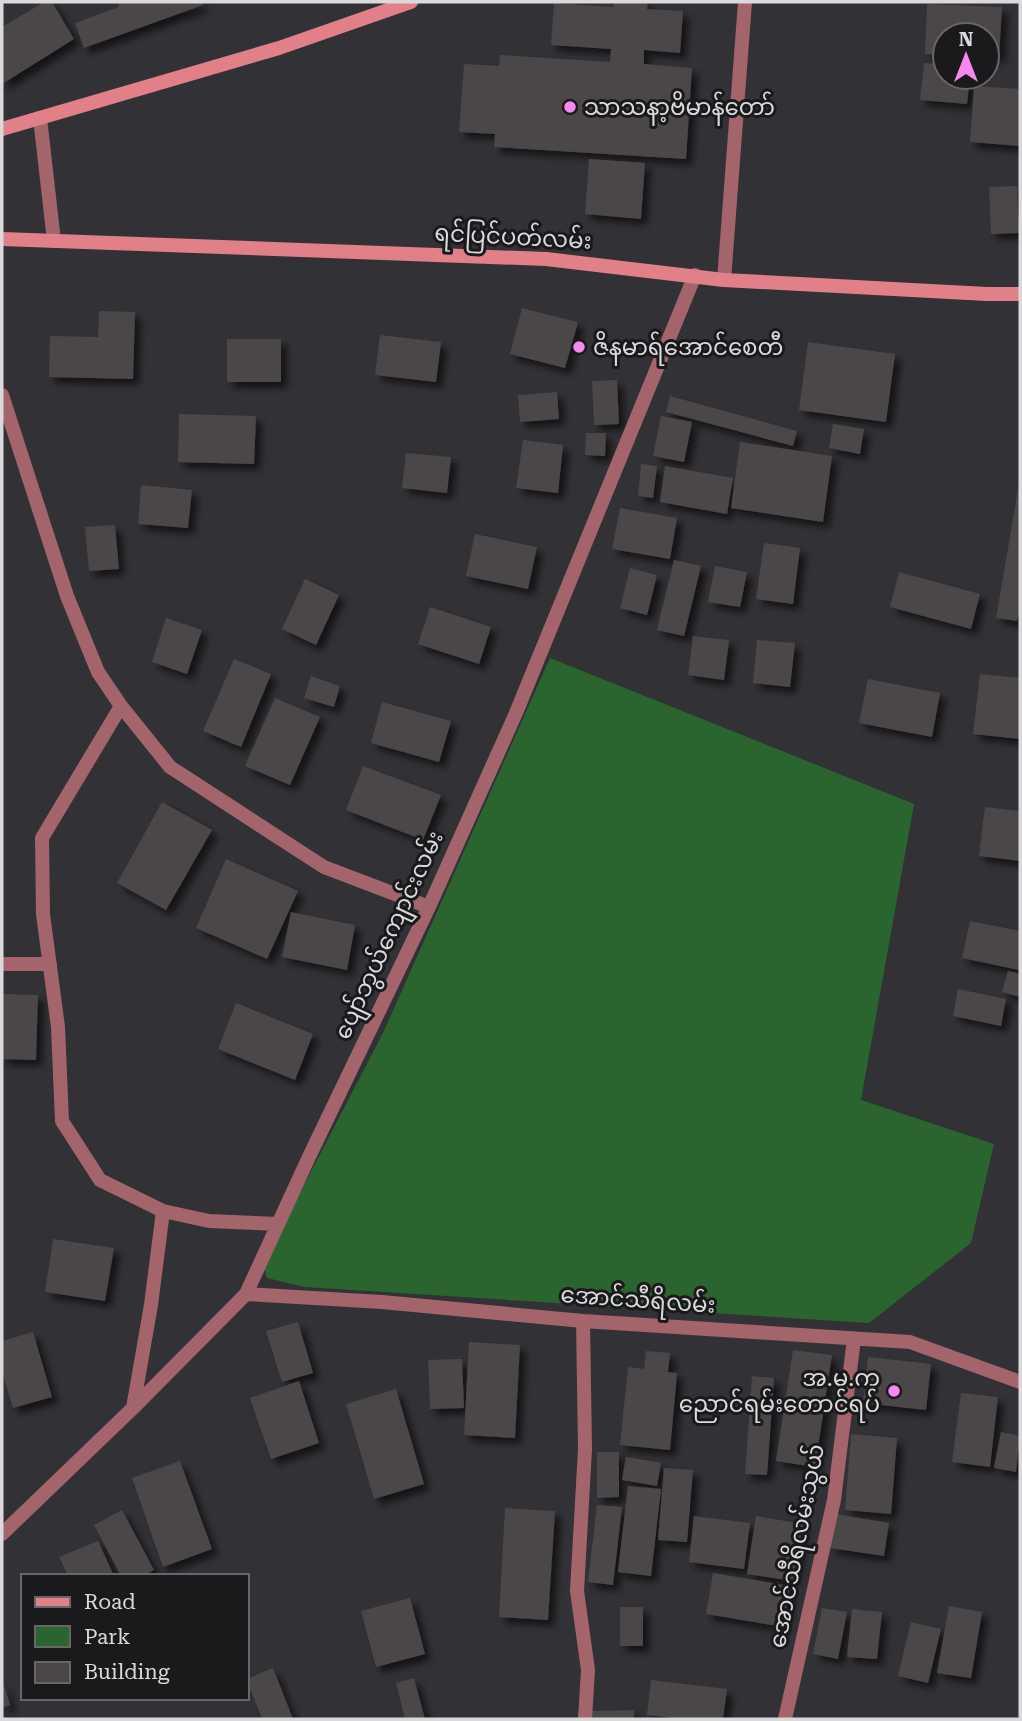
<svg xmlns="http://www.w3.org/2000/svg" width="1022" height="1721" font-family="'Roboto Serif','Noto Sans Myanmar',serif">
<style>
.green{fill:#2a6530}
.building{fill:#4b4649;filter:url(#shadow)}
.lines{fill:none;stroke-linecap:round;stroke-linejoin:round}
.street{stroke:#a3656b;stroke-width:14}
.secondary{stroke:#e2808a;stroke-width:14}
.poi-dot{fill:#f589ef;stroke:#1a191c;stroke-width:2.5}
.labels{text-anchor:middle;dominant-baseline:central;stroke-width:6;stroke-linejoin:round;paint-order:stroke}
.poi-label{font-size:23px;fill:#dadadd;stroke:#1a191c;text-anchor:start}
.street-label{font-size:23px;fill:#dadadd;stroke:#1a191c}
</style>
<defs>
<filter id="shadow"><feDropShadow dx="6" dy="6" stdDeviation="3.5" flood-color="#0009"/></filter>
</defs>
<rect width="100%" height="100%" fill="#323136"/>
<path class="green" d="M550,658L914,804L861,1100L994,1144L971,1243L869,1323L305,1287L267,1278L263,1264L383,1033Z"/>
<path class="building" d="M44,2H52L74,39L2,84V27Z
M118,2H202L203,5L84,48L75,23L119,7Z
M614,2H648L647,9L683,11L680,53L644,50V64L692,68L686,159L494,147L495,134L459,132L464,64L499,66L500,55L610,62L611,49L551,45L554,3L613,7Z
M927,4L1002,7L999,57H987V35H945V55L925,54Z
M924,63L945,65V77H970L967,104L920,100Z
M974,86L1020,89V146L970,142Z
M589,159L645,163L641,219L585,214Z
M1017,186L1019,233L991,234L989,187Z
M522,308L578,322L565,368L510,354Z
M99,311L135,312L133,379L49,377L50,336L98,337Z
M380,335L441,342L436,382L375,375Z
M227,339H281V382H227Z
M808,342L895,354L886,422L799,410Z
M617,380L619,424L594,425L592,381Z
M557,392L559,419L520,422L518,395Z
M670,396L797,431L793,446L666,412Z
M179,414L256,416L254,464L178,462Z
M661,416L692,422L684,462L653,456Z
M833,424L864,429L860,454L829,448Z
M586,433H606L605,456L585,455Z
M523,440L563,445L558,493L516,488Z
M740,442L832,456L823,522L731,508Z
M406,453L451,457L447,493L402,488Z
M641,464L657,466L653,498L638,496Z
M665,466L733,478L727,514L660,502Z
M1019,484L1020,610L1017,621L996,618Z
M141,485L192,490L188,528L138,524Z
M620,508L677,518L670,559L612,549Z
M115,525L119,569L89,571L85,527Z
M475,534L537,547L528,589L466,576Z
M764,543L800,548L793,604L756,599Z
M674,560L701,566L684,636L657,630Z
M715,566L747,572L740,607L708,602Z
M630,568L657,575L647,615L620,608Z
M899,572L980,594L971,629L890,607Z
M305,579L339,595L316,645L282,629Z
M430,607L491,627L479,664L418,644Z
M166,618L202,630L187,674L152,662Z
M693,636L729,640L724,680L688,675Z
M757,640L795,643L790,687L753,683Z
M234,659L271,674L241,747L203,731Z
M980,674L1020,678V739L973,734Z
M311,676L340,686L334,707L304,698Z
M868,679L940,693L932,737L859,723Z
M275,698L320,717L290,785L245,766Z
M382,702L451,721L439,762L371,743Z
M363,766L441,795L423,840L346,810Z
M162,802L212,830L166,910L117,883Z
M985,807L1020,811V861L979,856Z
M226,859L298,891L267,959L196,928Z
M291,912L355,925L347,970L282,957Z
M970,921L1020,931L1019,970L962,958Z
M1008,971L1020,974V997L1002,992Z
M958,989L1006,999L1001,1026L953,1016Z
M2,994L38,995L36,1060L2,1059Z
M236,1003L313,1034L295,1080L218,1049Z
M53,1239L114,1248L105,1301L45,1292Z
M298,1322L313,1373L282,1382L266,1331Z
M33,1332L52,1397L13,1408L2,1372V1341Z
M469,1342L520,1345L515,1438L464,1435Z
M793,1350L832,1355L815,1467L776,1461Z
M646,1351L670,1353L668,1372L677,1373L670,1450L620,1445L628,1367L644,1369Z
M868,1357L931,1364L926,1410L863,1403Z
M462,1359L464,1408L430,1409L428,1360Z
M752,1376L774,1378L767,1475L745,1474Z
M299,1381L319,1443L271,1459L250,1398Z
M396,1389L424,1484L374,1499L346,1404Z
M961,1393L998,1397L990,1467L952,1462Z
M1001,1432L1020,1436L1016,1472L994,1468Z
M851,1434L897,1438L891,1514L845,1510Z
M597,1452H619V1497L597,1498Z
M626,1457L661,1463L657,1486L622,1480Z
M180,1461L212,1549L163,1567L132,1478Z
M664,1468L693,1470L687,1542L658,1540Z
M628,1486L661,1489L651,1576L618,1572Z
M597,1505L622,1507L613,1585L588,1582Z
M505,1508L555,1511L548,1620L499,1617Z
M122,1510L154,1570L144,1576H121L94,1525Z
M836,1514L889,1523L884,1556L830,1548Z
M694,1516L750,1523L744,1569L689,1562Z
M756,1516L803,1524L793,1581L747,1574Z
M98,1541L114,1576H68L59,1557Z
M713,1573L790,1586L783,1627L706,1614Z
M410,1598L425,1654L376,1667L361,1611Z
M949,1606L982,1612L971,1678L937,1673Z
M620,1607H643V1646H620Z
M822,1608L847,1612L838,1659L813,1654Z
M852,1609L882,1612L877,1659L847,1657Z
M911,1622L941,1629L928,1683L898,1676Z
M273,1668L293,1719H262L247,1681V1679Z
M414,1678L425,1719H405L396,1683Z
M2,1679L10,1705L2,1708Z
M651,1680L727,1689L723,1719H683L647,1715Z
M634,1710V1719H592V1711Z"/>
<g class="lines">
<path class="street" d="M40,118L54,241
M724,280L745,2
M2,395L67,596L98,672L121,706L170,767L324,867L429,907
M121,706L42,838L43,914L58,1027L62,1121L100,1180L163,1211L151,1305L133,1408
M2,964H50
M163,1211L209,1221L278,1224
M246,1294L382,1302L583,1321L910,1342L1020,1382
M583,1321L585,1449L577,1591L588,1670L585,1719
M2,1534L133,1408L246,1294L308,1159L429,907L516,713L695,275
M785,1719L834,1500L854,1339"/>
<path class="secondary" d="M2,129L279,48L411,2
M2,239L546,259L724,280L987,294H1020"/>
</g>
<g class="poi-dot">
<circle cx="570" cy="107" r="7"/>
<circle cx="579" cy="347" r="7"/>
<circle cx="894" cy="1391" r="7"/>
</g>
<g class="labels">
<g class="poi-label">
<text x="584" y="107">သာသနာ့ဗိမာန်တော်</text>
<text x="593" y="347">ဇိနမာရ်အောင်စေတီ</text>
<text x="880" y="1378" text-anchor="end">အ.မ.က<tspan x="880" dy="26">ညောင်ရမ်းတောင်ရပ်</tspan></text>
</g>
<g class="street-label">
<text transform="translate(513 237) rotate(3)">ရင်ပြင်ပတ်လမ်း</text>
<text transform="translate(389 935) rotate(-65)">ပျော်ဘွယ်ကျောင်းလမ်း</text>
<text transform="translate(638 1300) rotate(4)">အောင်သီရိလမ်း</text>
<text transform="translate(797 1546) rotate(-79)">အောင်သီရိလမ်းသွယ်</text>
</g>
</g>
<rect width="1022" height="1721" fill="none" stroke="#dadadd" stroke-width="7"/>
<rect x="21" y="1574" width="228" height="126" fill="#1a191c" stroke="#676669" stroke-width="2"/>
<rect x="35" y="1597" width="35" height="10" fill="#e2808a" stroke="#676669" stroke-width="2"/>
<text x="84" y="1609" font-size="21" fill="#dadadd">Road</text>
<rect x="35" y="1626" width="35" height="21" fill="#2a6530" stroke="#676669" stroke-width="2"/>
<text x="84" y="1644" font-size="21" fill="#dadadd">Park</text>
<rect x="35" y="1662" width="35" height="21" fill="#4b4649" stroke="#676669" stroke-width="2"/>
<text x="84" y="1679" font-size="21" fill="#dadadd">Building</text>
<g transform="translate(966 56)"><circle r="33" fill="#1a191c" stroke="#676669" stroke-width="2"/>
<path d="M0-5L12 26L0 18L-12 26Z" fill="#f589ef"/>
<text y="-10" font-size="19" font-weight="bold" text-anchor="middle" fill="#dadadd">N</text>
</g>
</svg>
